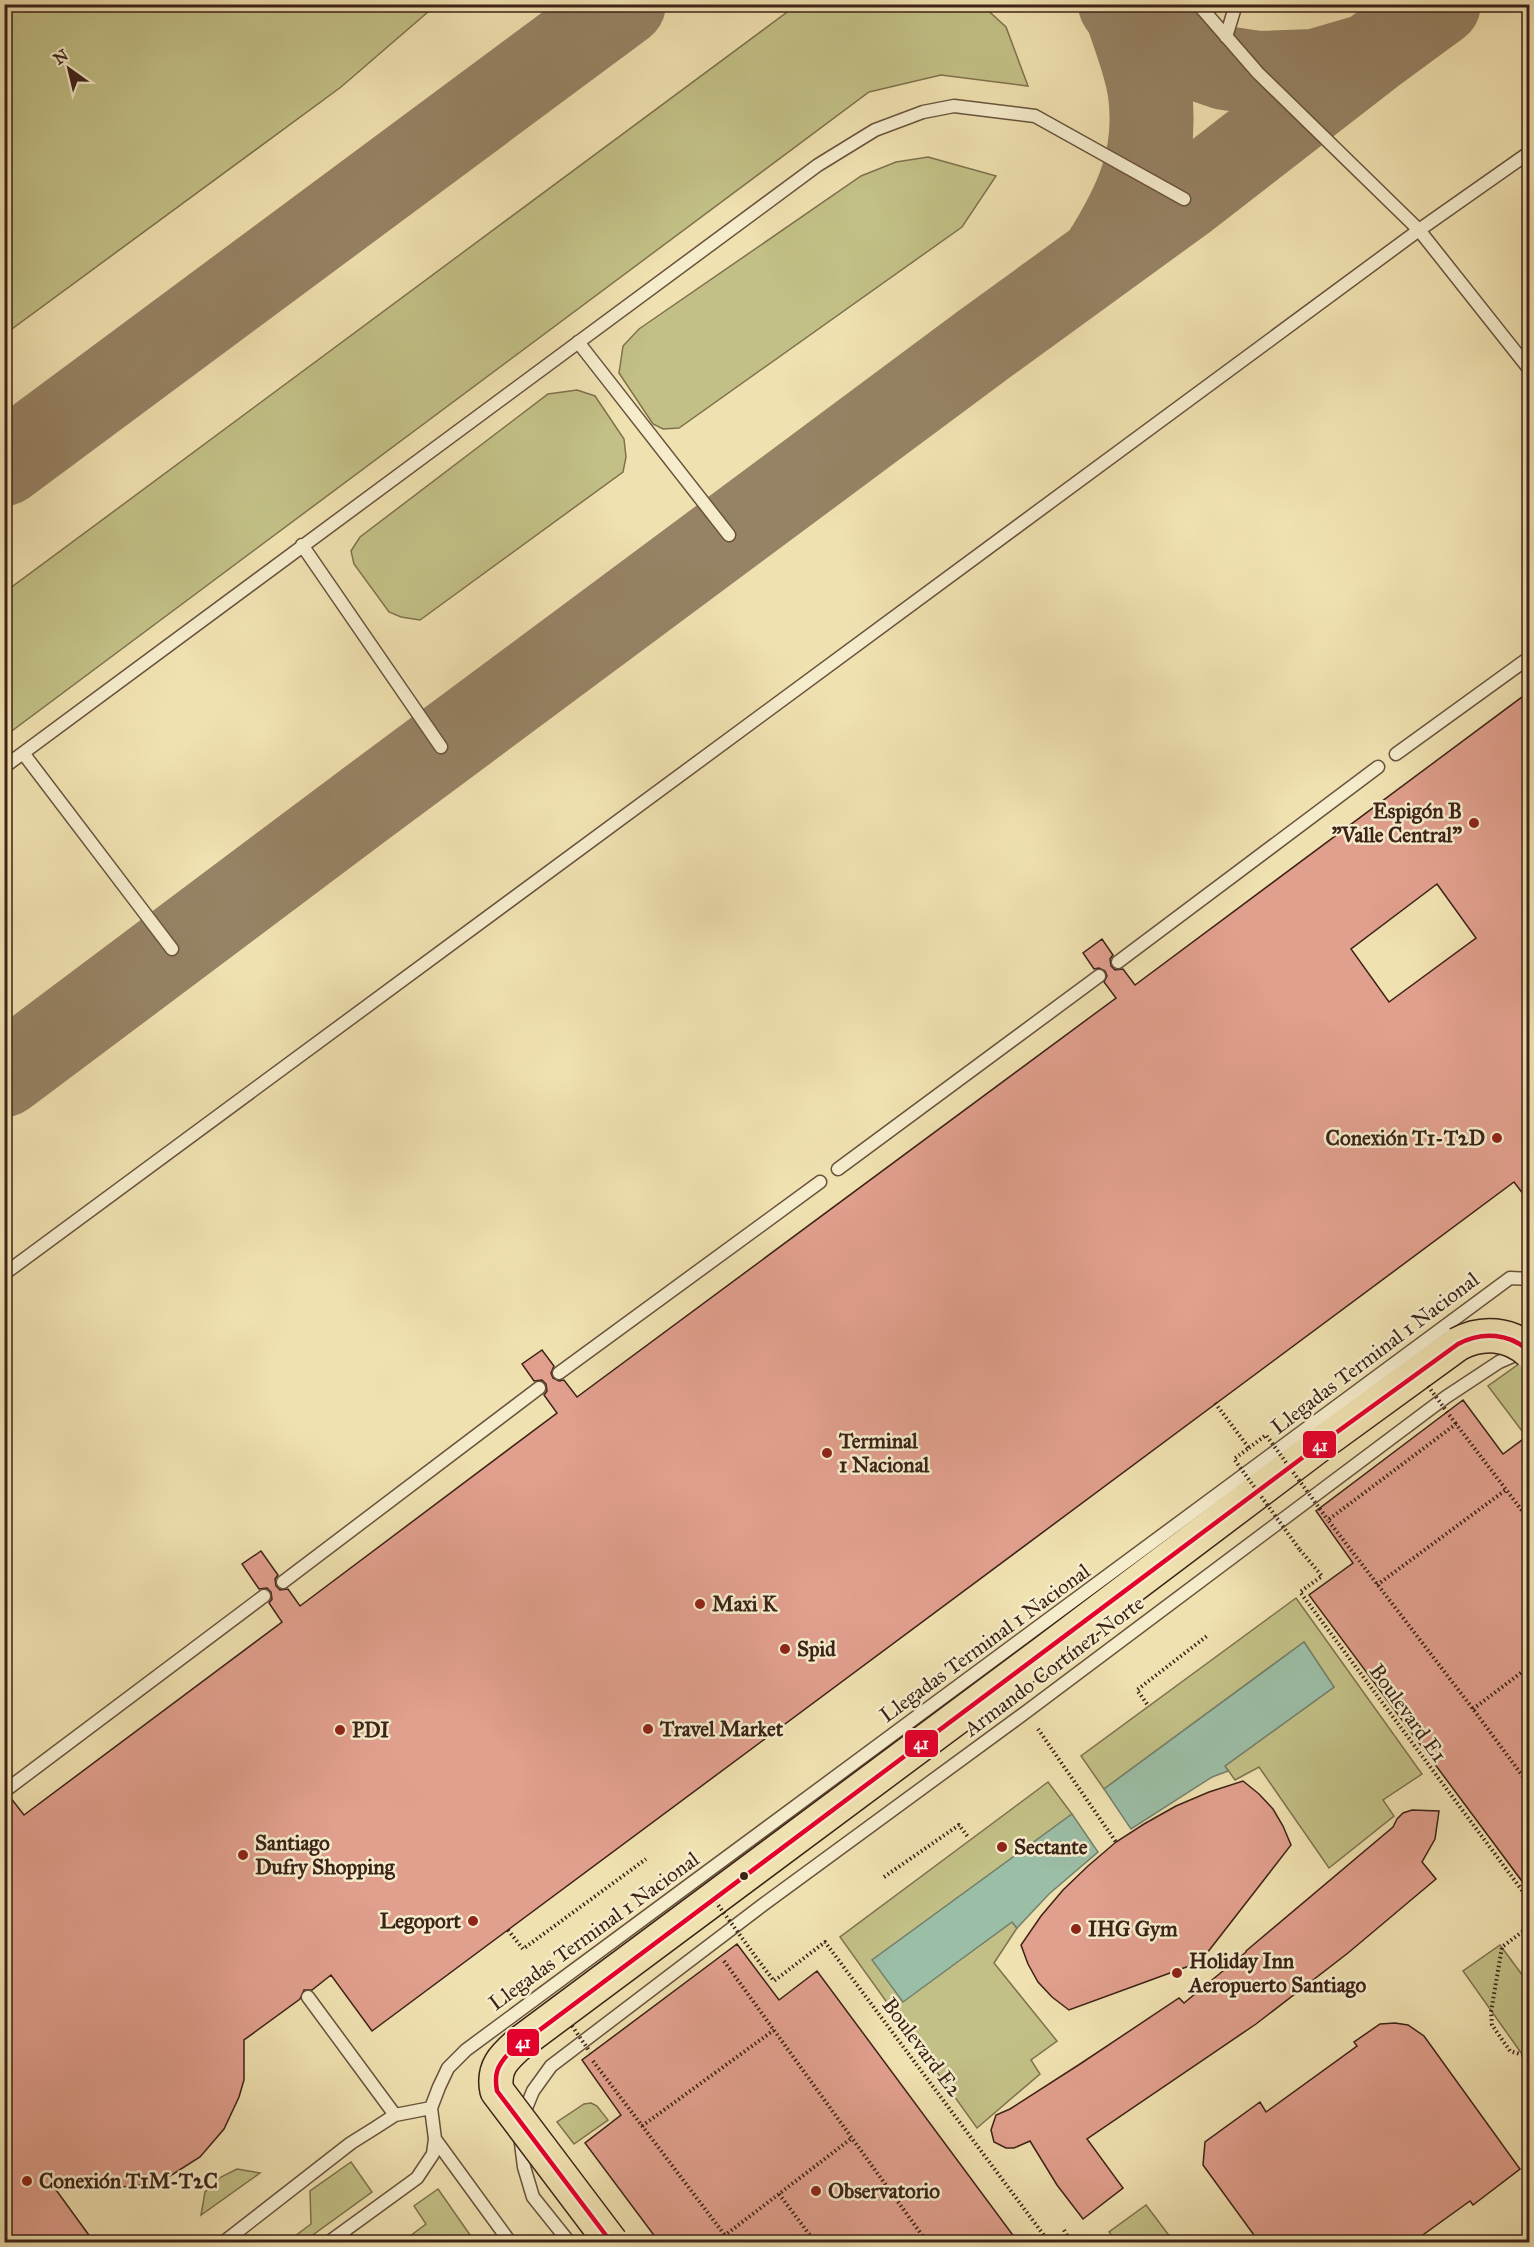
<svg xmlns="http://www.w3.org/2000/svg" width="1534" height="2247" font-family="'IM FELL Great Primer',serif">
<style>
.green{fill:#c2c086;stroke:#7f714e;stroke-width:1.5}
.water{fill:#9bbea6;stroke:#75806d;stroke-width:1.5}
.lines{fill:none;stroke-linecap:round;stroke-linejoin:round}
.taxiway{stroke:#968264;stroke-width:84}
.building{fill:#e19f8d;stroke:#3c2217;stroke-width:1.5;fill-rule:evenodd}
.service-casing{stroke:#69523d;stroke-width:15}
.trunk-casing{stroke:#3c2217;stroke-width:36}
.path{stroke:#3c2217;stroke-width:4;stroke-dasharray:1.5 3;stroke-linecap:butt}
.service{stroke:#f5eccc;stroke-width:12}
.trunk{stroke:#f0e1b0;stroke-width:33}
.trunk-bridge-casing{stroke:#3c2217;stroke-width:36;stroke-linecap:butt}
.path-bridge{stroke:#3c2217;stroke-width:4;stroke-dasharray:1.5 3;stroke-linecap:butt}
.trunk-bridge{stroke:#f0e1b0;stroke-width:33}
.bus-1-casing{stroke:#f5eccc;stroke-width:9}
.bus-1{stroke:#e4002b;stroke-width:4.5}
.poi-dot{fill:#8f2418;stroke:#f5eccc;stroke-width:2}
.bus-dot{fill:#3c2217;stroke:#f5eccc;stroke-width:2}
.labels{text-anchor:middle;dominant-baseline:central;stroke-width:5;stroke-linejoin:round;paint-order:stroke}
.poi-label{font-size:21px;font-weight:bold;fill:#3c2217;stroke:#f5eccc;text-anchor:start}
.street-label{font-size:21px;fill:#3c2217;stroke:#f5eccc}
.line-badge{stroke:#f5eccc;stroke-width:2}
.badge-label{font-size:16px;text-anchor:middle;font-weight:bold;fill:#fff}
</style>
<rect width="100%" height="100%" fill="#f0e1b0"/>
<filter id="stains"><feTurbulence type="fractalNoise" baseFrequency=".00333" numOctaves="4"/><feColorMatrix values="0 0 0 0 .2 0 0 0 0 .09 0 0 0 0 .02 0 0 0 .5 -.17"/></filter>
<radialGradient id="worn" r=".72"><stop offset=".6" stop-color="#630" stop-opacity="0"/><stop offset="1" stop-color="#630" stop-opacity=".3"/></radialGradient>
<path class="green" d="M798,4L982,5L1006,27L1028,86L941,75L869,92L5,736V592Z
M20,5V4L436,5L341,87L5,334V16Z
M928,157L996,176L962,227L679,428L663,429L653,424L619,373L623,346L639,329L861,176L896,162Z
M577,390L595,396L624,439L626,457L623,472L420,620L401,617L389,612L354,564L351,551L360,537L548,394Z
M1529,1360V1432L1525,1435L1488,1386L1523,1361Z
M1296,1598L1422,1774L1383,1800L1394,1816L1329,1868L1259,1767L1235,1780L1225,1766L1334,1687L1304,1642L1104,1789L1081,1756Z
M1048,1782L1072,1814L873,1960L903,2001L1012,1922L1017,1928L994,1963L1057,2041L1031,2060L1040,2074L977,2128L840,1937Z
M1500,1945L1529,1984V2064L1463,1971Z
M591,2103L597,2106L608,2120L574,2144L557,2122L584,2104Z
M351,2162L372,2192L303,2242H287L311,2224L310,2191Z
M237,2169L260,2173L201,2215L205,2192L221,2177Z
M438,2189L475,2242H402L426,2224L414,2206Z
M1146,2205L1174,2242H1117L1109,2232Z"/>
<path class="water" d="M1304,1642L1334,1687L1225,1766L1228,1771L1212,1777L1131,1829L1104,1789Z
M1072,1814L1098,1852L1049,1894L1017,1928L1012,1922L903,2002L872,1960Z"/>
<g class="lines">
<path class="taxiway" d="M1127,14L1187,55L1225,68L1258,73L1315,71L1363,57
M1103,256C1136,204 1158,157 1150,94C1147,67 1135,39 1127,14L1120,4
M4,464L624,4
M4,1075L356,811L983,345L1184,199L1371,54L1439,4"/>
</g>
<path class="building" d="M1530,691V1203L1514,1182L372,2031L331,1975L312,1990H304L300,1999L244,2040V2080L239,2097L224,2129L200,2157L170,2176L136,2186L118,2187L51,2183L94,2242H4V1798L10,1797L24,1815L282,1622L269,1603L272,1599L271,1592L267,1588L259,1589L242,1564L261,1551L278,1575L275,1579L276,1586L280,1590L288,1589L300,1606L557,1413L544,1395L547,1391L546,1384L542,1380L534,1381L522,1364L542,1350L554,1366L551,1373L553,1378L559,1381L564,1380L577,1397L1116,998L1104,982L1107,976L1105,971L1099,968L1094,969L1083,953L1102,939L1113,955L1110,959L1111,966L1115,970L1123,969L1135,985ZM1437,884L1476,938L1389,1002L1351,949Z
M1463,1400L1503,1454L1530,1434V1892L1309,1595L1353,1563L1316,1511Z
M1243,1781L1259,1794L1273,1809L1283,1826L1291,1845L1200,1962L1069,2010L1052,1997L1038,1982L1028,1964L1021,1945L1041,1916L1063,1890L1088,1866L1116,1842L1144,1824L1176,1806L1209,1792Z
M1412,1810L1439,1811L1435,1839L1422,1862L1436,1879L1348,1953L1256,2024L1087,2139L1123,2188L1083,2219L1057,2185L1030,2141L1014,2148H1006L994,2142L991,2130L996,2115L1010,2109L1080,2064L1179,1998L1184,2003L1246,1952V1951L1393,1827L1397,1819L1403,1813Z
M737,1944L779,2000L817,1971L1018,2242H659L585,2143L621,2115L582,2060Z
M1395,2023L1408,2025L1424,2036L1520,2169L1473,2205L1470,2201L1413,2242H1259L1203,2165L1205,2142L1260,2102L1266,2112L1357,2046L1354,2042L1380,2024Z"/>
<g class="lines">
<g class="service-casing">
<path id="service" d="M1198,4L1258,73L1419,230L1530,370
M1226,37L1236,4
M578,342L729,535
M302,545L441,747
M23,753L172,949
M1396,754L1530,657
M4,767L818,165L875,130L923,112L954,106L1035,116L1184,199
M1118,962L1378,767
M838,1169L1099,976
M4,1274L1419,230L1530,152
M559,1373L820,1182
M283,1582L539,1388
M6,1790L264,1596
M308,1997L395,2115
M522,2118L533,2091L551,2066L764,1904L1026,1712L1446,1397L1499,1362L1522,1352
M520,2135L524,2167L533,2197L569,2242
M224,2242L351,2143L375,2128L395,2115L431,2108
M329,2242L417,2178L433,2154L435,2139
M510,2242L435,2139L431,2108L439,2087L448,2068L466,2050L1510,1278L1530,1279"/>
</g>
<g class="trunk-casing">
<path id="trunk" d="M520,2043L1045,1652L1326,1440L1458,1344"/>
</g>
<path class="path" d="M1530,1521L1456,1424L1328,1520L1473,1709L1530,1786
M1300,1550L1322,1576L1300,1592L1530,1901
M1377,1585L1507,1489
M1147,1704L1137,1690L1207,1636
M1473,1709L1530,1666
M1038,1729L1116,1842
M884,1877L959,1825L968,1837
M1530,1926L1502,1947L1491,2012L1492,2025L1510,2051L1530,2057
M508,1930L523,1949L646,1859
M758,1960L774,1981L825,1942L1049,2242
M724,1961L927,2242
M593,2061L730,2242
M642,2126L774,2030
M779,2194L815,2242
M1064,2230L1071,2242
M724,2236L852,2138
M1094,2242L1113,2238L1147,2242"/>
<use href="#service" class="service"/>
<use href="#trunk" class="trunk"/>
<g class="trunk-bridge-casing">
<path id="trunk-bridge" d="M1458,1344C1482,1331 1510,1333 1530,1352
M520,2043C504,2057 492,2068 497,2091L611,2242"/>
</g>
<path class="path-bridge" d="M1428,1386L1456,1424
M1215,1403L1249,1448L1234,1459L1300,1550
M1249,1448L1266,1435L1328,1520
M713,1898L758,1960
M572,2026L590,2052"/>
<use href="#trunk-bridge" class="trunk-bridge"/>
<g class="bus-1-casing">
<path id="bus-1" d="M611,2242L497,2091C494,2074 497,2066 509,2053L1326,1440L1458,1344C1482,1331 1510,1333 1530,1352"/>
</g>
<use href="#bus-1" class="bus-1"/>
</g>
<g class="poi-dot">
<circle cx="1474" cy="823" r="6"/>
<circle cx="1497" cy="1138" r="6"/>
<circle cx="827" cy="1453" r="6"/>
<circle cx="700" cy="1604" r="6"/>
<circle cx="785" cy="1649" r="6"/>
<circle cx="648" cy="1729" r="6"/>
<circle cx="340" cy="1730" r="6"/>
<circle cx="1002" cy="1847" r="6"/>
<circle cx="243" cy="1855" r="6"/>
<circle cx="473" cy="1921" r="6"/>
<circle cx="1076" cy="1929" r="6"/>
<circle cx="1177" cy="1973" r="6"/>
<circle cx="27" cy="2181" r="6"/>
<circle cx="816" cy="2191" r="6"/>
</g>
<circle class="bus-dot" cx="744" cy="1876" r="5"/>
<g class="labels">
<g class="poi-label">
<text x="1462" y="811" text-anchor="end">Espigón B<tspan x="1462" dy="24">"Valle Central"</tspan></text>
<text x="1485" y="1138" text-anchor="end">Conexión T1-T2D</text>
<text x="839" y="1441">Terminal<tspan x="839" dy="24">1 Nacional</tspan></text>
<text x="712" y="1604">Maxi K</text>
<text x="797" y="1649">Spid</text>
<text x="660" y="1729">Travel Market</text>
<text x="352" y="1730">PDI</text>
<text x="255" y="1843">Santiago<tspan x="255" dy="24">Dufry Shopping</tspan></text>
<text x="1014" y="1847">Sectante</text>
<text x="461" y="1921" text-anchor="end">Legoport</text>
<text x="1088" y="1929">IHG Gym</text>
<text x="1189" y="1961">Holiday Inn<tspan x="1189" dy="24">Aeropuerto Santiago</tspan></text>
<text x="39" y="2181">Conexión T1M-T2C</text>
<text x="828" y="2191">Observatorio</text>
</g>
<g class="street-label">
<text transform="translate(1375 1353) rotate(-37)">Llegadas Terminal 1 Nacional</text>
<text transform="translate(985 1643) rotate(-36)">Llegadas Terminal 1 Nacional</text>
<text transform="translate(1054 1666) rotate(-37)">Armando Cortínez Norte</text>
<text transform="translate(1408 1713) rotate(54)">Boulevard E1</text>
<text transform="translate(594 1931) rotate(-36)">Llegadas Terminal 1 Nacional</text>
<text transform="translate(922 2047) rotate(53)">Boulevard E2</text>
</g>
</g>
<g class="line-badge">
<rect x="1302" y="1430" width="35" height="29" rx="6" fill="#e4002b"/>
<rect x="904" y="1729" width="35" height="29" rx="6" fill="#e4002b"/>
<rect x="506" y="2028" width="34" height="29" rx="6" fill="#e4002b"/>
</g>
<g class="badge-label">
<text x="1320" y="1451">41</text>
<text x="921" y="1749">41</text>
<text x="523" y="2048">41</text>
</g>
<rect width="1534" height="2247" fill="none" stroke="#f0e1b0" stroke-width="24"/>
<rect x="6" y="6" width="1522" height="2235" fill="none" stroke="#3c2217" stroke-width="3"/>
<rect x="12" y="12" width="1510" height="2223" fill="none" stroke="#3c2217" stroke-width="1.5"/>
<g transform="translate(69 69) rotate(326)" stroke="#f5eccc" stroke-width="4.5" paint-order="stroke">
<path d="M0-4.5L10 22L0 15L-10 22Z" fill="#3c2217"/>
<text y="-9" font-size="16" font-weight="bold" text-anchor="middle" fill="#3c2217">N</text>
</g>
<rect width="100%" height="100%" filter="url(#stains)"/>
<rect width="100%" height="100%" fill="url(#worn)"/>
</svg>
